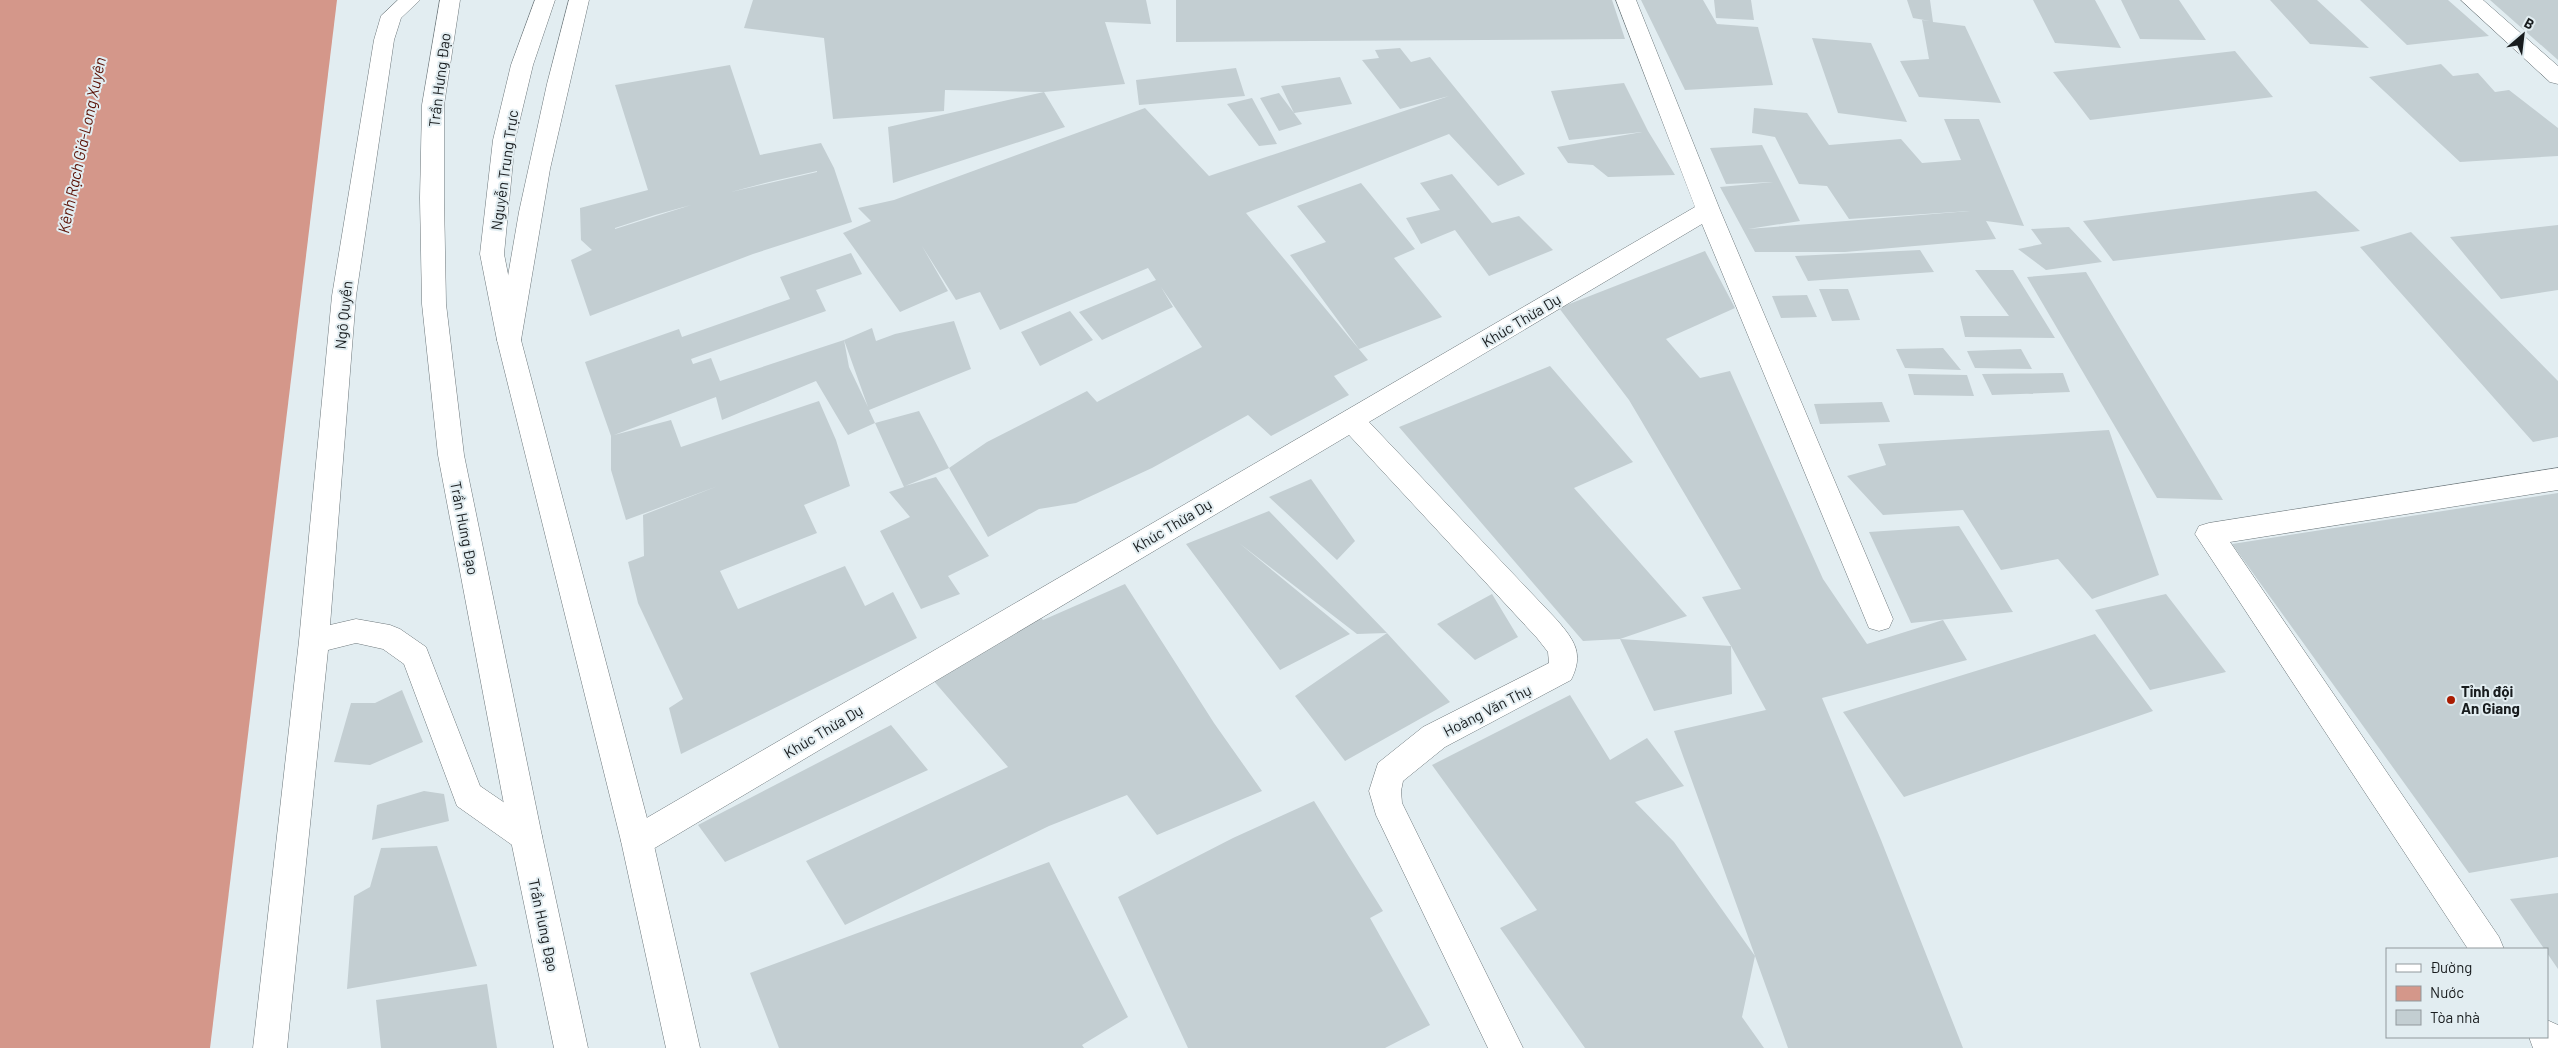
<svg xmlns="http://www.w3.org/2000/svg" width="2558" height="1048" font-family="Barlow,sans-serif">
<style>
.water{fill:#d4978a}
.building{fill:#c3ced2;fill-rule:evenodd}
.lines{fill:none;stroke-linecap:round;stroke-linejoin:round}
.street-casing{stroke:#6e787c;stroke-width:1}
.secondary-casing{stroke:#6e787c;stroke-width:1}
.highway-casing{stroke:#6e787c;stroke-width:1}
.street{fill:#fff;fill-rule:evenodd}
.secondary{fill:#fff;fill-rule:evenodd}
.highway{fill:#fff;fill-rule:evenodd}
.poi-dot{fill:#aa1b00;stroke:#e2edf1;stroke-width:2}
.labels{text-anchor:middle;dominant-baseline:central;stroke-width:4;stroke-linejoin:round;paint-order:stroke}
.street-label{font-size:15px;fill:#181c1e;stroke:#e2edf1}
.poi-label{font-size:15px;font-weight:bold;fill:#181c1e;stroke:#e2edf1;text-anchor:start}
.water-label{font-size:16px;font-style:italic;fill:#5a1105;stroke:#e2edf1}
</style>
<rect width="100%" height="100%" fill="#e2edf1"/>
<path class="water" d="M0,0H337L210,1048H0Z"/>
<path class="building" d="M753,0H1146L1151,24L1105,22L1125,84L1044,92L1065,127L893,183L888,127L1044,92L945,90L944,111L833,119L824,38L744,28Z
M1176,0H1612L1625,39L1176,42Z
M1641,0H1703L1717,24L1758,27L1773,85L1685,90Z
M1714,0H1751L1754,20L1716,18Z
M1907,0H1930L1933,22L1965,26L2001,103L1919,97L1900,61L1929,59L1922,20L1930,21L1913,18Z
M2033,0H2095L2121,48L2055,43Z
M2121,0H2179L2206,40L2140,39Z
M2270,0H2317L2369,48L2310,44Z
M2360,0H2448L2489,36L2407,45Z
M2490,0H2558V60Z
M1812,38L1871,43L1907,122L1838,113Z
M1400,48L1411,62L1430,57L1525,174L1498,186L1449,134L1246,213L1368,360L1334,376L1349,395L1271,436L1248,415L1152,468L1076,503L1039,509L988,537L949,468L905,486L936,477L989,556L948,576L960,594L921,609L880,531L910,517L889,492L904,487L875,423L919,411L949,468L987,442L1087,391L1097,402L1202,347L1161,287L1173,307L1102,340L1079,312L1156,280L1148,268L1000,330L980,292L956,300L922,246L948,291L900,312L843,233L871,221L858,208L894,200L1145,108L1209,176L1449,96L1400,109L1362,60L1379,58L1375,50Z
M2235,51L2273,97L2090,120L2053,72Z
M2441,64L2453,76L2478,73L2495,92L2509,90L2558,128V156L2460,162L2369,77Z
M730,65L760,155L821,143L834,168L852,222L753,254L590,316L571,260L592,250L581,240L580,208L648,190L615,85ZM817,171V172L731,192L769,182ZM691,205L615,229V228L655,215Z
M1236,68L1245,96L1139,105L1136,80Z
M1340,77L1352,104L1294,113L1302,124L1279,131L1260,98L1279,93L1294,113L1281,86Z
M1624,83L1648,131L1675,175L1608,177L1593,165L1568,163L1557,147L1642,132L1569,140L1551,91Z
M1252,98L1277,144L1259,146L1227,104Z
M1754,108L1807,113L1829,145L1901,139L1922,163L1961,160L1944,119H1979L2024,226L1986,221L1996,239L1845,252H1755L1720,187L1773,182L1726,184L1710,148L1762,145L1800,221L1748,229L1970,211L1849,219L1827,186L1799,184L1775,137L1752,133Z
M1452,174L1492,223L1519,216L1553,250L1489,276L1455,230L1421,244L1406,218L1440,210L1420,183Z
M1361,183L1415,249L1394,258L1442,317L1359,349L1290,255L1326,242L1297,206Z
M2316,191L2360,231L2113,261L2083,221Z
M2558,225V290L2501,299L2450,237Z
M2069,227L2102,262L2046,270L2018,249L2042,244L2031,229Z
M2411,232L2558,381V437L2533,442L2360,247Z
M1920,250L1934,272L1808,281L1795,256Z
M1705,251L1735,308L1666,339L1700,378L1730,371L1823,579L1867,644L1943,620L1967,660L1822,698L1881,840L1963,1048H1788L1755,956L1742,1017L1764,1048H1585L1500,928L1537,910L1432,765L1570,695L1610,760L1647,738L1684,786L1635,802L1674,842L1755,956L1674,731L1779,707L1766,710L1731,646L1732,694L1654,711L1620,639L1731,646L1702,597L1741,589L1629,400L1559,308Z
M851,253L862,274L816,290L826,311L691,359L693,364L711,358L720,381L844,340L849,367L868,407L844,340L872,328L876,341L895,334L954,321L971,369L869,410L875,423L848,435L816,381L722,420L716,397L614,435L671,420L681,447L819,401L836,440L850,486L804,505L817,533L720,571L738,609L845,566L865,606L893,592L917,638L681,754L669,708L683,699L638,603L628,562L644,556L643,515L718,486L626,520L611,470V436L585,362L679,329L682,337L790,299L780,277Z
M1975,270H2013L2055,338L1965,337L1960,316H2009Z
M2086,272L2223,500L2157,498L2027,277Z
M1819,289H1848L1860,320L1832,321Z
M1807,295L1817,317L1781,318L1772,296Z
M1070,311L1093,340L1040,366L1021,332Z
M1943,348L1961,370L1905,368L1896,349Z
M2021,349L2032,369L1975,368L1967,351Z
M1550,366L1633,462L1574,488L1687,616L1620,639L1583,641L1399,427Z
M2063,373L2070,392L1992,395L1982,374Z
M1908,374L1967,375L1974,396L1914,395Z
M1882,402L1890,422L1820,424L1814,404Z
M2109,430L2159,575L2092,599L2058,559L2001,570L1963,510L1883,515L1847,476L1886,465L1878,444Z
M1311,479L1355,541L1337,560L1269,497Z
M2558,493V857L2469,873L2232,544Z
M1269,511L1387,633L1450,702L1345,761L1295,696L1387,633L1357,634L1239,543L1350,634L1280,670L1186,544Z
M1959,526L2013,612L1911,623L1869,532Z
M1125,584L1214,723L1262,791L1157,835L1127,795L1049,826L845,925L806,861L1008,767L926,672L1038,614L1043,620Z
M1492,594L1518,637L1475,660L1437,624Z
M2166,594L2226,672L2150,690L2095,610Z
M2095,634L2153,711L1904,797L1843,712Z
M402,690L423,742L370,765L334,762L351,703H375Z
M891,725L928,770L725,862L698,825Z
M424,791L444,794L449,821L372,840L377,805Z
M1314,801L1383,911L1370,918L1430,1025L1385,1048H1188L1118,897L1233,838Z
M437,846L477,966L347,989L354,896L370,887L381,848Z
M1049,862L1128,1017L1082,1045L1084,1048H779L750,973Z
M2558,893V969L2510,899Z
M487,984L497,1048H381L376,1000Z"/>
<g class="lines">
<g class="street-casing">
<path id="street" d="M1616,0H1636L1720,210L1893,619L1889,628L1879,631L1869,628L1702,224L1369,422L1557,620C1575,641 1584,654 1571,680L1445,747L1403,781L1401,791L1402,803L1523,1048H1488L1376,815L1369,791L1378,763L1423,727L1549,663L1548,652L1537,638L1349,435L648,852L637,856L626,852L621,841L626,830L1695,207Z
M2461,0H2483L2558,66V84L2550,82Z
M2558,468V490L2230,542L2499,937L2504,949H2468L2195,534L2199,526L2209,523Z
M2547,1020L2558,1025V1048H2533L2529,1037H2547Z"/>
</g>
<g class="secondary-casing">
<path id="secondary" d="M398,0H420L401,18L394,40L356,296L330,625L356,619L390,625L400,629L426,647L480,786L537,825L542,836L537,847L526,851L515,847L457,806L404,664L383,649L356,643L328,650L287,1048H253L299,641L332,296L374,40L381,16Z
M569,0H589L550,169L521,340L518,347L509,349L500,347L497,340L519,212L547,84Z"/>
</g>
<g class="highway-casing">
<path id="highway" d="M440,0H460L444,105V198L446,304L464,455L542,836L588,1048H554L510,836L438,455L422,304L420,198L422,105Z
M535,0H555L533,65L515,140L504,254L521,340L653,841L700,1048H666L621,841L497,340L480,254L493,140L511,65Z"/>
</g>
<use href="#street" class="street"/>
<use href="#secondary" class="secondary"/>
<use href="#highway" class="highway"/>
</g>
<circle class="poi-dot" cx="2451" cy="700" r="5"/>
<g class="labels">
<g class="street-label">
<text transform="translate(439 80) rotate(-83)">Trần Hưng Đạo</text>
<text transform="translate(504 170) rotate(-82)">Nguyễn Trung Trực</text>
<text transform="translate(343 315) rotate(-84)">Ngô Quyền</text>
<text transform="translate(1521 320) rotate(-31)">Khúc Thừa Dụ</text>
<text transform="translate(1172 525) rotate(-31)">Khúc Thừa Dụ</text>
<text transform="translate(465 528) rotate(79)">Trần Hưng Đạo</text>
<text transform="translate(1487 710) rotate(-27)">Hoàng Văn Thụ</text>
<text transform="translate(823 731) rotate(-31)">Khúc Thừa Dụ</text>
<text transform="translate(544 925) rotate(78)">Trần Hưng Đạo</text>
</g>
<g class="poi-label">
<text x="2461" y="691">Tỉnh đội<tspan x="2461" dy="17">An Giang</tspan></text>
</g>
<g class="water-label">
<text transform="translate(81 145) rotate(-78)">Kênh Rạch Giá-Long Xuyên</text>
</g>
</g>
<rect x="2386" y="948" width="162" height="90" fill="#e2edf1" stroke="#91999d"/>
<rect x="2396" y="964" width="25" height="8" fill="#ffffff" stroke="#91999d"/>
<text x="2430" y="973" font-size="15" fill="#181c1e">Đường</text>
<rect x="2396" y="986" width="25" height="15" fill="#d4978a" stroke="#91999d"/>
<text x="2430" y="998" font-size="15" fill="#181c1e">Nước</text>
<rect x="2396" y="1010" width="25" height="15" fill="#c3ced2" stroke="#91999d"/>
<text x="2430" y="1023" font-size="15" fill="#181c1e">Tòa nhà</text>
<g transform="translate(2523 35) rotate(28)" stroke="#e2edf1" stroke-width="4" paint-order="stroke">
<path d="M0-4L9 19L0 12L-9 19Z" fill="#181c1e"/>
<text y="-8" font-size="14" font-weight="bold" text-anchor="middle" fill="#181c1e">B</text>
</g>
</svg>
